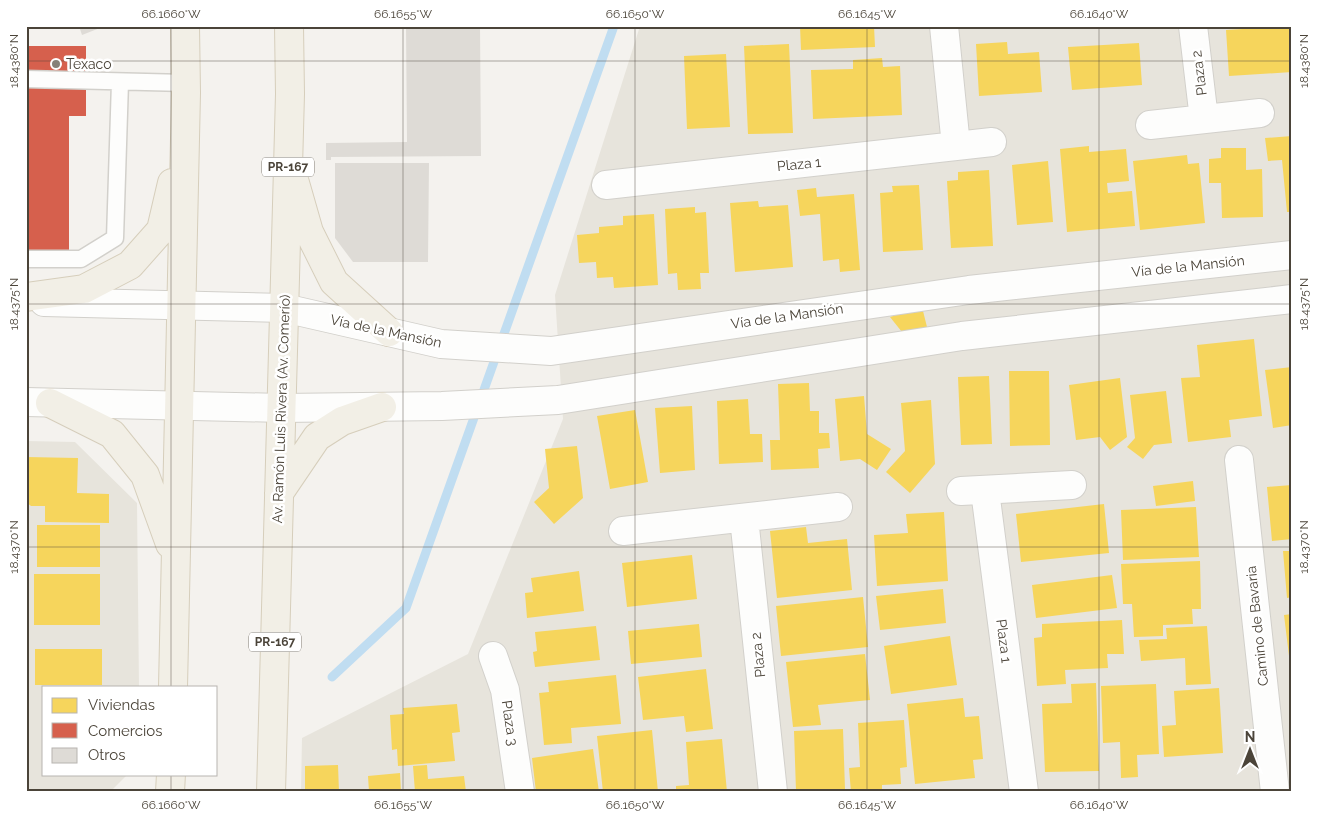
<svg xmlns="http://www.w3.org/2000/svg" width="1318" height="818" font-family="Raleway,sans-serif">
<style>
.residential{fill:#e7e4dc}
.homes{fill:#f6d55c}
.shops{fill:#d6604d}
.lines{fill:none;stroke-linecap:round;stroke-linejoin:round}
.stream{stroke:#c0ddf1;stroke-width:9}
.building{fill:#dedbd6}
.service-casing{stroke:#d2d0cb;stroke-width:19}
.minor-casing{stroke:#d2d0cb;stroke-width:30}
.tertiary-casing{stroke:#d2d0cb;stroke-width:30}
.primary-casing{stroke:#d6cebb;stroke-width:30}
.service{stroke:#fdfdfc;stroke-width:16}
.minor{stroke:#fdfdfc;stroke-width:28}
.tertiary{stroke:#fdfdfc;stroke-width:28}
.primary{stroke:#f2efe6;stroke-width:28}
.ticks{fill:none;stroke:#4b4439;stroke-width:1;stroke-opacity:0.45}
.poi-dot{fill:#868178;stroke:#fff;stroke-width:2}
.labels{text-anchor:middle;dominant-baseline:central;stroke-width:5;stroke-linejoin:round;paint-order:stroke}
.shield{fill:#fff;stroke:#817c74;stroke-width:1}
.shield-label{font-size:12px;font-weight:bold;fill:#4b4439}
.poi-label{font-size:14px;fill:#4b4439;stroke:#fff;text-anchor:start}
.street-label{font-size:14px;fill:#4b4439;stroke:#fff}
.neatline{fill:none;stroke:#4b4439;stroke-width:2}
.ticks-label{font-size:12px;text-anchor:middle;fill:#4b4439}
</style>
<rect width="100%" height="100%" fill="#f4f2ee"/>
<path class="residential" d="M640,26H1292V792H301L302,738L468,654L563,419L555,295Z
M26,441L75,442L137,503L139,687H44V774H128L110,792H26Z"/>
<path class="homes" d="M800,26H874L875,47L801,50Z
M1292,26V72L1229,76L1226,30Z
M1007,42L1008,54L1039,52L1042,92L979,96L976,44Z
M1139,43L1142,85L1072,90L1068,47Z
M789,44L793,133L748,134L744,46Z
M726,54L730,127L687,129L684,56Z
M882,58L883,67L900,66L902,115L813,119L811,70L853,69V60Z
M1292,136V212H1287L1282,160L1268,161L1265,138Z
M1089,146V152L1126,149L1129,181L1107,183L1108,193L1132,191L1135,226L1067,232L1060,149Z
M1221,148H1246V170L1262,169L1263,217L1222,218L1221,183H1209V159L1221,158Z
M1187,155L1188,164L1199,163L1205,223L1140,230L1133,161Z
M1048,161L1053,222L1017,225L1012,165Z
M989,170L993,246L951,248L947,181L958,180V172Z
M919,185L923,250L883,252L880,193L893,192L892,186Z
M816,188L817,197L854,194L860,270L840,272L839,259L823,261L820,214L800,216L797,190Z
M758,201L759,207L788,205L793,267L735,272L730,203Z
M695,207V213L706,212L709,273H700L701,289L678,290L677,273L668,274L665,209Z
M654,214L658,285L614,288L613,277L597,278L596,262L579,263L577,235L599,233V227L623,225V216Z
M922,307L927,327L902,332L890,317Z
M1254,339L1262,416L1229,420L1231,437L1188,442L1181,378L1200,377L1197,345Z
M1292,367V425L1273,428L1265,370Z
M1009,371H1049L1050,445L1010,446Z
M989,376L992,444L961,445L958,377Z
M1120,378L1127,437L1110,450L1100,437L1076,440L1069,385Z
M809,383L810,411H819V433H829L830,448L818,449L819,468L771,470L770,440H780L778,384Z
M1166,391L1172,443L1154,445L1143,459L1127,447L1135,438L1130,395Z
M864,396L867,434L891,449L877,470L860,459L840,461L835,399Z
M748,399L750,434H762L763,462L719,464L717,401Z
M931,400L935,464L910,493L886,472L905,451L901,403Z
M692,406L695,470L660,473L655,408Z
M635,410L648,482L610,489L597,416Z
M577,446L583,498L554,524L534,502L549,488L545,449Z
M26,457L78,458L77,493L109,494V523L45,522V506H31L26,502Z
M1193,481L1195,501L1156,506L1153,486Z
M1292,485V539L1272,541L1267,487Z
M1104,504L1109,553L1021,562L1016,514Z
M1196,507L1199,557L1123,560L1121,510Z
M944,512L948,581L877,586L874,535L908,533L906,514Z
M37,525H100V567H37Z
M806,527L808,543L847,539L852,590L777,598L770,531Z
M1283,551H1292V597L1287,598Z
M692,555L697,599L627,607L622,563Z
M1200,561L1201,609H1192L1193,624L1163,625V636L1134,637L1132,604H1123L1121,564Z
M579,571L584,611L527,618L525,593L533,592L531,578Z
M34,574H100V625H34Z
M1112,575L1117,608L1036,618L1032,585Z
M943,589L946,623L880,630L876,596Z
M863,597L868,647L781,656L776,606Z
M1292,614V664H1290L1284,615Z
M1122,620L1124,654H1107L1108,668L1065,670L1066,684L1037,686L1034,638L1042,637V624Z
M699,624L702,657L631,664L628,631Z
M596,626L600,660L535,667L533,652L537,651L535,632Z
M1207,626L1211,684L1186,685L1185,658L1141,661L1139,640L1167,639L1166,628Z
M950,636L957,685L891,694L884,646Z
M35,649H102V685H35Z
M865,654L870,700L818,705L821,725L793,727L786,662Z
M706,669L713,729L686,732L684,716L643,720L638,677Z
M616,675L621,724L571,728L572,743L544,745L539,693L549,692L548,682Z
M1096,683L1099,771L1045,772L1042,704L1072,703L1071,684Z
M1156,684L1159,754L1137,755L1138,777L1121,778L1120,742L1103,743L1101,686Z
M1219,688L1223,753L1164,757L1162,726L1176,725L1174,691Z
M963,698L965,717L979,716L983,759L973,760L975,778L915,784L907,704Z
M457,704L460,732L452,733L455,761L398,766L397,749L392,750L390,715L404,714L403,708Z
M904,720L907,767L900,768L901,784L882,785V792H851L849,768L860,767L858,723Z
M843,729L845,789L796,791L794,731Z
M652,730L658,792H603L597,736Z
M722,739L727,792H676V786L689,785L686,742Z
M593,749L599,792H536L532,758Z
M338,765L339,792H305V766Z
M427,765L428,779L464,776L466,792H415L413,766Z
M400,773L401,792H369L368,776Z"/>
<path class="shops" d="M26,46H86V116H69V256H26Z"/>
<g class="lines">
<path class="stream" d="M332,677L406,608L614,26"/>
</g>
<path class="building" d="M79,26H105L82,35Z
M406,26H480L481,156L331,157V160H326V143L407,142Z
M335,163H429L428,262H353L335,238Z"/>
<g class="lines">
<g class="service-casing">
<path id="service" d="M26,79L186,83
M26,259H81L115,238L120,82"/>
</g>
<g class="minor-casing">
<path id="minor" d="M944,26L956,146
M1193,26L1204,119
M1150,125L1260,113
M606,185L992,142
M1239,460L1275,792
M961,491L1072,485
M985,491L1024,792
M744,518L773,792
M623,531L838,507
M493,656L505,690L520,792"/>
</g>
<g class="tertiary-casing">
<path id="tertiary" d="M44,302L284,308L441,344L551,351L969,290L1292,255
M26,402L282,408L442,406L558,400L962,336L1292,299"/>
</g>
<g class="primary-casing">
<path id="primary" d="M295,183L309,232L334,282L389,332
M26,297L84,289L130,265L161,230L172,183
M50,403L112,434L145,475L170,544
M279,493L317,437L342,421L382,407
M173,687L186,93L185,26
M170,792L171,774
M271,792L290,94L289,26"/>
</g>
<use href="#service" class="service"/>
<use href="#minor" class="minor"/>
<use href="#tertiary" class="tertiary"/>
<use href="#primary" class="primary"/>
</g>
<path class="ticks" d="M171,26V687M403,26V792M635,26V792M867,26V792M1099,26V792M26,61H1292M26,304H1292M26,547H1292M171,774V792M26,790H1292"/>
<circle class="poi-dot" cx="56" cy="64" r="5"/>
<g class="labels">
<g class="shield">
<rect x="262" y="157.5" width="52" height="19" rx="4"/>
<rect x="249" y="632.5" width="52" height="19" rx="4"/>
</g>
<g class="shield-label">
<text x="288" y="167">PR-167</text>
<text x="275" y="642">PR-167</text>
</g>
<g class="poi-label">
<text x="66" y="64">Texaco</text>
</g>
<g class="street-label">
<text transform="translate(1199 73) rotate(-97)">Plaza 2</text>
<text transform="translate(799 164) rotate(-6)">Plaza 1</text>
<text transform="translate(1188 266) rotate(-6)">Vía de la Mansión</text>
<text transform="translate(787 316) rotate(-8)">Vía de la Mansión</text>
<text transform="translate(386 331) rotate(12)">Vía de la Mansión</text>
<text transform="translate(281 409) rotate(-88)">Av. Ramón Luis Rivera (Av. Comerío)</text>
<text transform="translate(1257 626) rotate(-96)">Camino de Bavaria</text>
<text transform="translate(1004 641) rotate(83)">Plaza 1</text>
<text transform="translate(758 655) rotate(-96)">Plaza 2</text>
<text transform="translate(510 723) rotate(82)">Plaza 3</text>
</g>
</g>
<rect width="1318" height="818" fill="none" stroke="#ffffff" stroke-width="55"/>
<rect x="42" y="686" width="175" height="90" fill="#ffffff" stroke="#b7b4b0"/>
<rect x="52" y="698" width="25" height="15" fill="#f6d55c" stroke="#b7b4b0"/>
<text x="88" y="710" font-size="15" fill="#4b4439">Viviendas</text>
<rect x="52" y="723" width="25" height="15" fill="#d6604d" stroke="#b7b4b0"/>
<text x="88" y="736" font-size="15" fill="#4b4439">Comercios</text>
<rect x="52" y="748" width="25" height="15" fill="#dedbd6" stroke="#b7b4b0"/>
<text x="88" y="760" font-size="15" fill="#4b4439">Otros</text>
<g transform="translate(1250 750)" stroke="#ffffff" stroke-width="4" paint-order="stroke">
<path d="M0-4L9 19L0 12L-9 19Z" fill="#4b4439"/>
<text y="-8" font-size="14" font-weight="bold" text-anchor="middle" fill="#4b4439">N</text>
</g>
<rect x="28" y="28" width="1262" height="762" class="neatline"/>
<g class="ticks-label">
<text x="171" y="18">66.1660°W</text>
<text x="403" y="18">66.1655°W</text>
<text x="635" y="18">66.1650°W</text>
<text x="867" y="18">66.1645°W</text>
<text x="1099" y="18">66.1640°W</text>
<text transform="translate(14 61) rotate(-90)" y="4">18.4380°N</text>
<text transform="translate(1304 61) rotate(-90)" y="4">18.4380°N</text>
<text transform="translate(14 304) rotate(-90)" y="4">18.4375°N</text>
<text transform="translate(1304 304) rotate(-90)" y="4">18.4375°N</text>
<text transform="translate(14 547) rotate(-90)" y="4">18.4370°N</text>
<text transform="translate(1304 547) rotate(-90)" y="4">18.4370°N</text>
<text x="171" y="809">66.1660°W</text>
<text x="403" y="809">66.1655°W</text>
<text x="635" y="809">66.1650°W</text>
<text x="867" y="809">66.1645°W</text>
<text x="1099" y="809">66.1640°W</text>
</g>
</svg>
